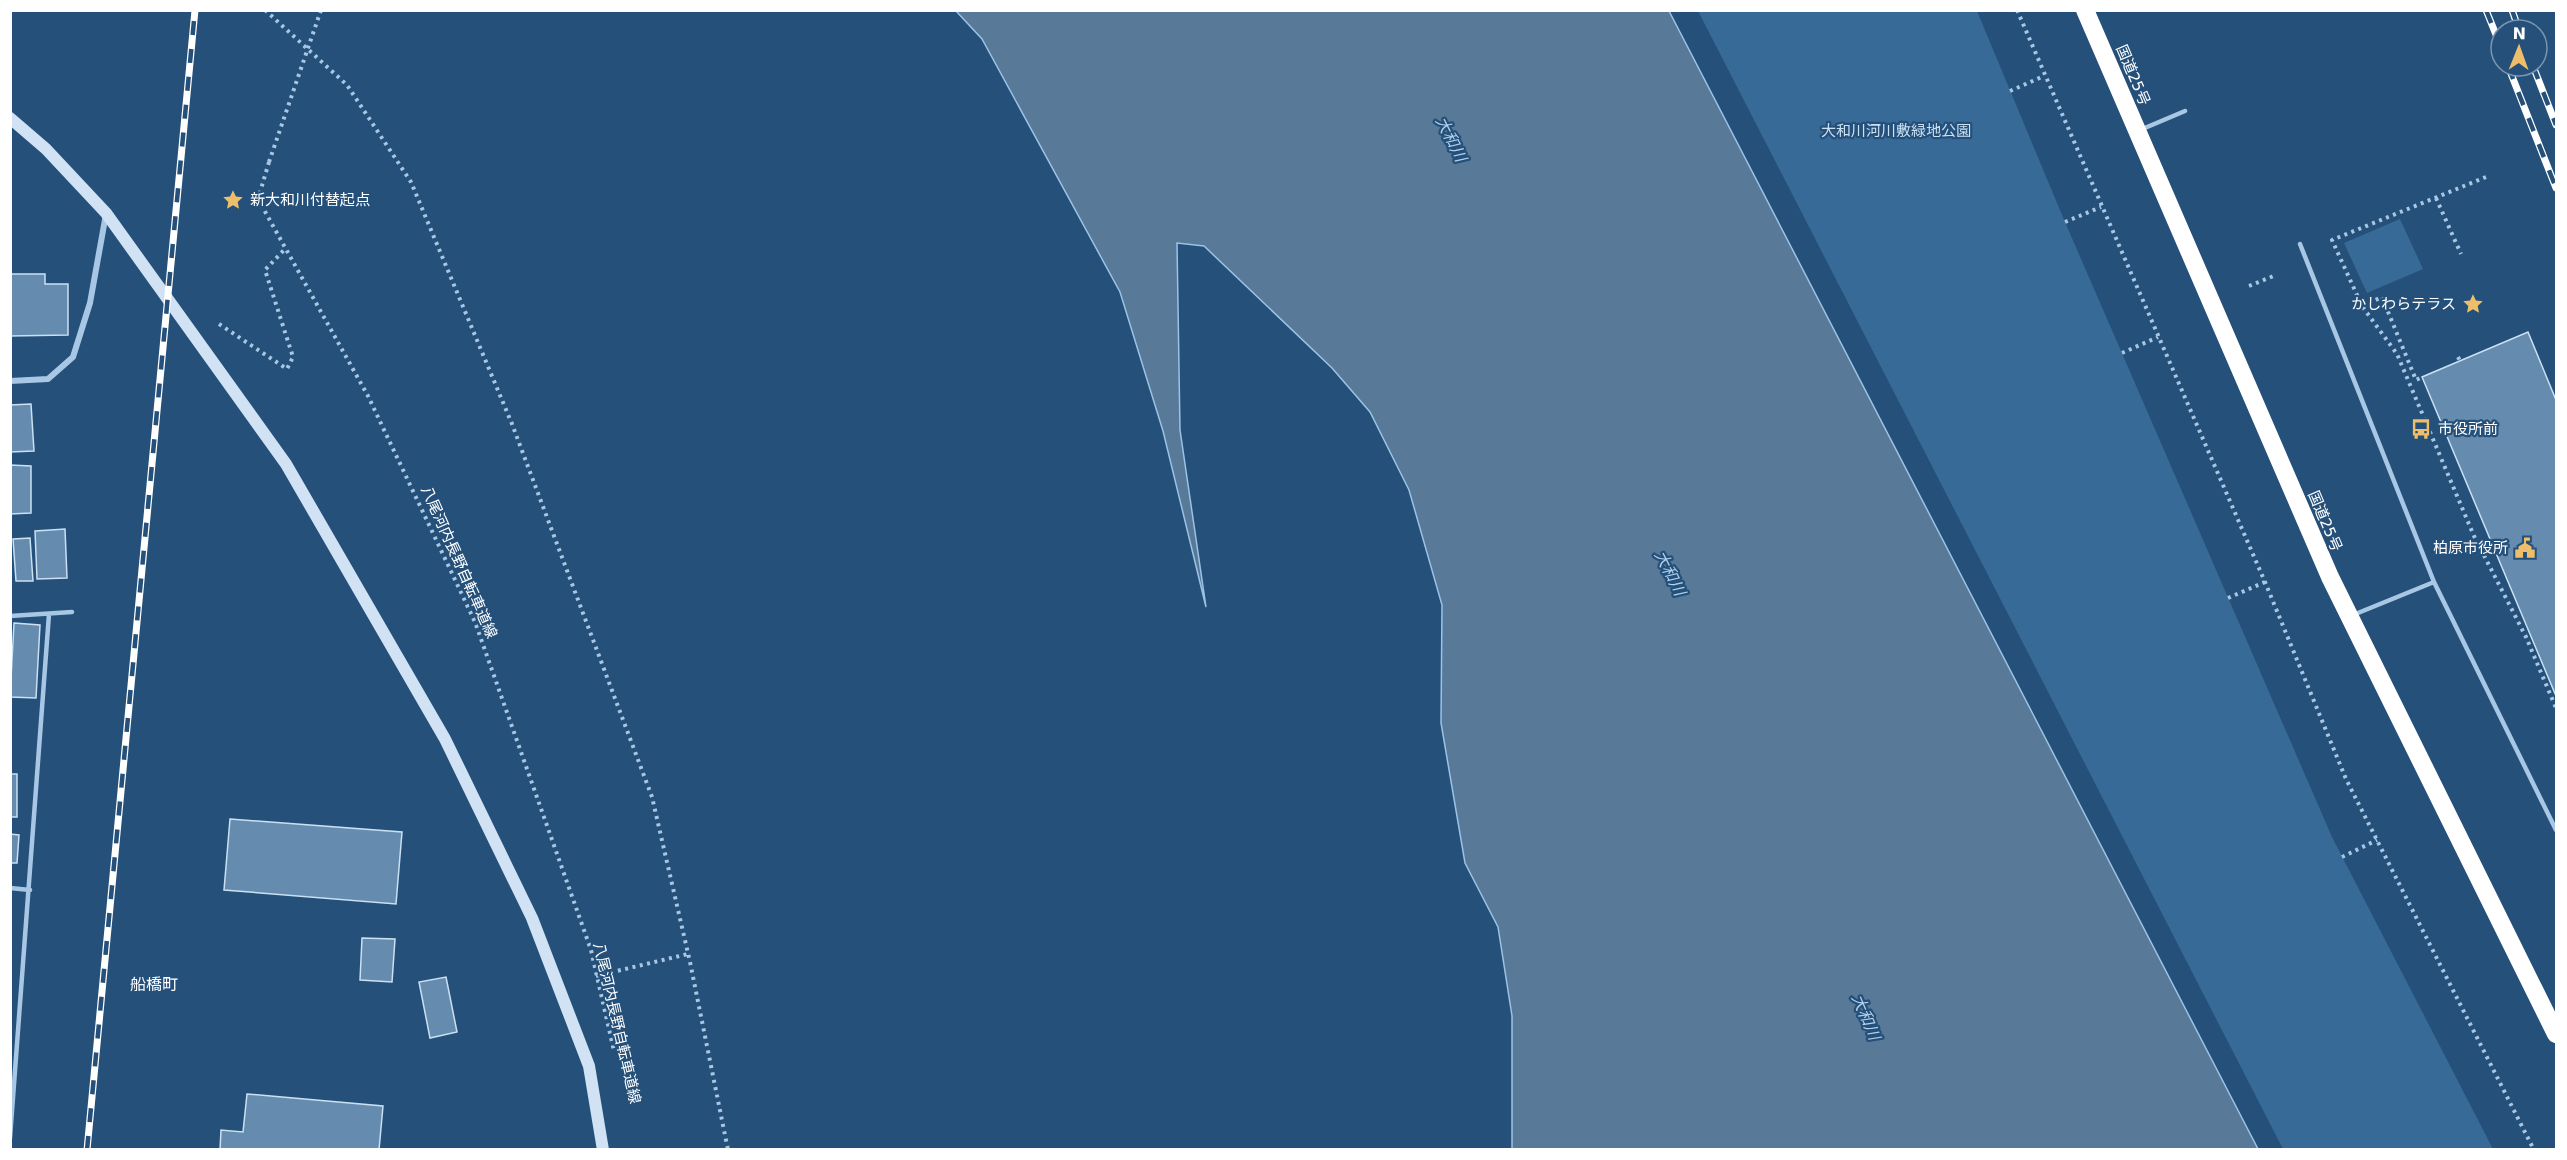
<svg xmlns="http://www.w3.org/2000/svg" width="2567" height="1160" font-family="'DejaVu Sans','Noto Sans JP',sans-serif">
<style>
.green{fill:#386a97}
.water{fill:#597998;stroke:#9bc3e5;stroke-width:1.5}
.building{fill:#658caf;stroke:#cae0f3;stroke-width:1.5}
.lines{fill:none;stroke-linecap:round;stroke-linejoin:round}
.path{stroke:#a7c7e4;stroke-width:4;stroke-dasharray:3 4.5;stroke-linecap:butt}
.lane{stroke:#a7c7e4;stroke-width:4.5}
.street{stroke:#a7c7e4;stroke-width:6}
.secondary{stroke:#d0e2f4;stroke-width:12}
.highway{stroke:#fff;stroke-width:18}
.rail-casing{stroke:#fff;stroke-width:7}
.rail{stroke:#24507a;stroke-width:4.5;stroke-dasharray:14;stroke-linecap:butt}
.path-bridge{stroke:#a7c7e4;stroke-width:4;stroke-dasharray:3 4.5;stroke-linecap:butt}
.labels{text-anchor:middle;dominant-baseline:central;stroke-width:4.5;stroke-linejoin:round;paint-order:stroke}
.street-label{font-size:15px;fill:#fff;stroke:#24507a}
.park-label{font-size:15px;fill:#cae0f3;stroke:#24507a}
.poi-label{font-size:15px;fill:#fff;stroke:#24507a;text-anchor:start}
.water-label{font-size:16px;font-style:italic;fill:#b2d1ec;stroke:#24507a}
.neighbourhood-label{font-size:16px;fill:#fff;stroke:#24507a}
</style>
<rect width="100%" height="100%" fill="#24507a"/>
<path class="green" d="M1698,11H1977L2065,222L2332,837L2493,1149H2283Z
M2400,219L2423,269L2367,293L2344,243Z"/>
<path class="water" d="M956,11H1669L2258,1149H1512V1016L1498,927L1465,863L1441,723L1442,605L1409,490L1370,412L1332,368L1204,246L1177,243L1180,430L1206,607L1163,431L1120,292L982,39Z"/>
<path class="building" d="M10,274H45V284H68V335L10,336Z
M2528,332L2556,400V696L2422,377Z
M31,404L34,451L10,452V405Z
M10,465L31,466V513L10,514Z
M65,529L67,578L37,579L35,531Z
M30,538L33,581H16L13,539Z
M14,623L40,625L36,698L10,697Z
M10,774H17V817H10Z
M230,819L402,832L396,904L224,890Z
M10,834L19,835L17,863H10Z
M362,938L395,939L392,982L360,980Z
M446,977L457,1032L430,1038L419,982Z
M247,1094L383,1106L379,1150H220L221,1130L243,1132Z"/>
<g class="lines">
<path class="path" d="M265,10L347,85L411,182L512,424L652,797L690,962L728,1150
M2017,10L2265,582L2346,779L2534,1150
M2010,91L2044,76
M269,162L258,199L368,396L475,622L591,950L614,1051
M2486,177L2332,240L2362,306L2397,354L2474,536L2526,637L2556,708
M2436,198L2461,254
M2065,222L2101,207
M2249,286L2276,275
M2362,306L2382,297L2416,380L2422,377
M219,324L287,369L293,357L265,270L284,250
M2122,353L2158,337
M2458,357L2460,361
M2228,598L2265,582
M2342,857L2377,840
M596,976L688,954"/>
<path class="lane" d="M2140,130L2185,111
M2300,244L2434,582L2556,830
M2353,615L2434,582
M10,616L72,612
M10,888L30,890
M10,1138L49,614"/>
<path class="street" d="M10,381L48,379L73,357L90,303L106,214"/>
<path class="secondary" d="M10,118L46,149L106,213L286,464L445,739L532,918L589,1066L603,1150"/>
<path class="highway" d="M2085,10L2330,577L2556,1034"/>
<g class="rail-casing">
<path id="rail" d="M2486,10L2501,47
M2512,10L2519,30
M2508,66L2556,188
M2533,66L2556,125
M87,1150L195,10"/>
</g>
<use href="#rail" class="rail"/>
<path class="path-bridge" d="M269,162L321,10"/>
</g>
<defs>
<g id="sight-bare" transform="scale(1.62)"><path d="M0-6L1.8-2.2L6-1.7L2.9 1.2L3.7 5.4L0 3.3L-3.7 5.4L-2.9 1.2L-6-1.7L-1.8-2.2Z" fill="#eebe6b" stroke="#24507a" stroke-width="2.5" paint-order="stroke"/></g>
<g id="bus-bare" transform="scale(1.62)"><path d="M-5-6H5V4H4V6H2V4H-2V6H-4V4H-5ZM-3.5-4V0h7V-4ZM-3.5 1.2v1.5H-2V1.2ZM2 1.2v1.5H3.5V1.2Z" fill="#eebe6b" stroke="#24507a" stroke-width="2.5" paint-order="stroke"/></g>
<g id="civic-bare" transform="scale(1.62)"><path d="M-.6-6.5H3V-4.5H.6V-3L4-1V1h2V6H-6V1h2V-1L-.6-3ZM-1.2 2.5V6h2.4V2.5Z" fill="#eebe6b" stroke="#24507a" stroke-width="2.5" paint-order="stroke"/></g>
</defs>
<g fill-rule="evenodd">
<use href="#sight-bare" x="233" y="200"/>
<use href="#sight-bare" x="2473" y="304"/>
<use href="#bus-bare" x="2421" y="429"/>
<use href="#civic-bare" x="2525" y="548"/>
</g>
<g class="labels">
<g class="street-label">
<text transform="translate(2133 75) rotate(67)">国道25号</text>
<text transform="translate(2325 521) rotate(67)">国道25号</text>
<text transform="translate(459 562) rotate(66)">八尾河内長野自転車道線</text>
<text transform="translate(617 1023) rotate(77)">八尾河内長野自転車道線</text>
</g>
<g class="park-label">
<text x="1896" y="131">大和川河川敷緑地公園</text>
</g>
<g class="poi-label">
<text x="250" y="200">新大和川付替起点</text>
<text x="2456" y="304" text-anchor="end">かしわらテラス</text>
<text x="2438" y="429">市役所前</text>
<text x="2508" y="548" text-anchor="end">柏原市役所</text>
</g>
<g class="water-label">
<text transform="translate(1451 139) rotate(63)">大和川</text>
<text transform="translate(1670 573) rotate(63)">大和川</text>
<text transform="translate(1866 1017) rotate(67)">大和川</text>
</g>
<g class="neighbourhood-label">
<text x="154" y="984">船橋町</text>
</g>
</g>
<rect width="2567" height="1160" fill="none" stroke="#ffffff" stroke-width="24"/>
<g transform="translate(2519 48) rotate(1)"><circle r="28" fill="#24507a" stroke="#7c96af" stroke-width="1.5"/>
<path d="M0-4.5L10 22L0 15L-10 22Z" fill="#eebe6b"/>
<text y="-9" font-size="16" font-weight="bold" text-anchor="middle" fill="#ffffff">N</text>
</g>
</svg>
